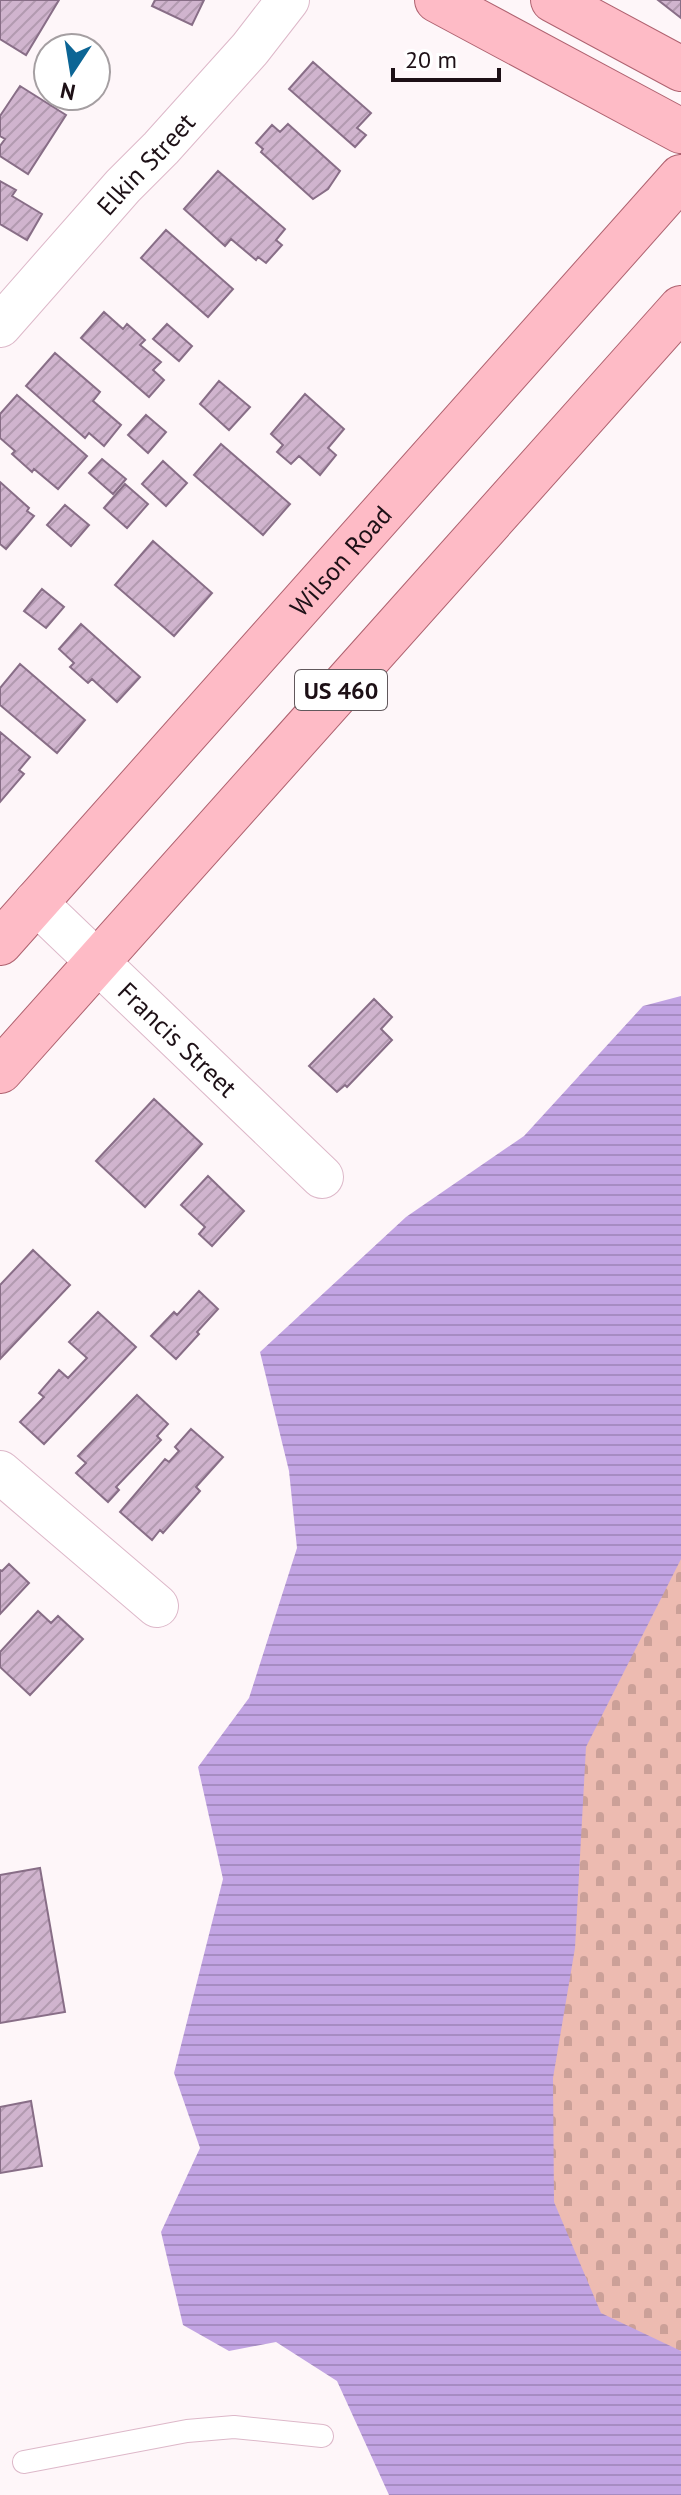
<svg xmlns="http://www.w3.org/2000/svg" width="681" height="2495" font-family="'PT Sans',sans-serif">
<style>
.cemetery{fill:url(#cemetery-stones)}
.water{fill:url(#water-rules)}
.building{fill:url(#building-hatch);stroke:#886e87;stroke-width:2}
.lines{fill:none;stroke-linecap:round;stroke-linejoin:round}
.lane-casing{stroke:#ddb8c9;stroke-width:24}
.street-casing{stroke:#ddb8c9;stroke-width:44}
.primary-casing{stroke:#af6270;stroke-width:46}
.lane{stroke:#fff;stroke-width:22}
.street{stroke:#fff;stroke-width:42}
.primary{stroke:#febbc6;stroke-width:44}
.labels{text-anchor:middle;dominant-baseline:central;stroke-width:7;stroke-linejoin:round;paint-order:stroke}
.shield{fill:#fff;stroke:#61585c;stroke-width:2}
.shield-label{font-size:24px;font-weight:bold;fill:#1d1016}
.street-label{font-size:26px;fill:#1d1016;stroke:#fff}
</style>
<defs>
<pattern id="cemetery-stones" width="16" height="16" patternUnits="userSpaceOnUse" patternTransform="scale(2)"><rect width="16" height="16" fill="#edbbb1"/><path d="M2 7V4a2 2 0 0 1 4 0v3zM10 15v-3a2 2 0 0 1 4 0v3z" fill="#cba098"/></pattern>
<pattern id="water-rules" width="6" height="5" patternUnits="userSpaceOnUse" patternTransform="scale(2)"><rect width="6" height="5" fill="#c2a4e3"/><path d="M0 2.5h6" fill="none" stroke="#a68cc2"/></pattern>
<pattern id="building-hatch" width="6" height="6" patternUnits="userSpaceOnUse" patternTransform="scale(2)"><rect width="6" height="6" fill="#d0b4ce"/><path d="M-1 1l2-2M0 6l6-6M5 7l2-2" fill="none" stroke="#b29ab0"/></pattern>
</defs>
<rect width="100%" height="100%" fill="#fef6f9"/>
<path class="cemetery" d="M681,1427V2495L543,2274L535,1841Z"/>
<path class="water" d="M681,996V1559L586,1747L575,1948L553,2078L554,2202L601,2313L681,2351V2495H389L337,2381L276,2342L229,2351L183,2325L161,2232L200,2148L174,2073L223,1879L198,1767L249,1698L297,1548L289,1471L260,1352L406,1217L524,1136L643,1006Z"/>
<path class="building" d="M0,0H59L26,55L0,39Z
M155,0H204L192,25L152,6Z
M658,0H681V18Z
M313,62L371,113L357,128L366,135L355,147L289,89Z
M20,86L66,115L28,174L0,156V146L5,139L0,136V116Z
M288,124L340,171L328,189L313,199L261,152L263,149L256,143L272,125L280,132Z
M218,171L285,229L276,240L282,245L266,263L258,257L256,260L231,239L225,246L184,209Z
M0,181L16,190L12,196L42,214L27,240L0,224Z
M166,230L233,289L208,317L141,258Z
M104,312L123,329L127,324L145,340L140,345L161,362L153,370L164,380L149,397L81,338Z
M167,324L192,346L179,361L153,339Z
M55,353L100,392L93,401L121,425L104,446L89,433L85,438L26,386Z
M219,381L250,407L229,430L200,404Z
M305,394L344,429L328,448L336,455L320,475L299,456L291,464L277,452L283,445L271,434Z
M17,395L87,456L58,489L34,469L32,472L12,454L15,451L0,438V414Z
M146,415L166,432L148,453L128,435Z
M221,444L290,504L263,535L194,475Z
M102,459L126,479L113,494L89,473Z
M163,461L187,483L166,506L142,484Z
M0,482L29,508L27,511L34,516L6,549L0,544Z
M125,484L148,504L127,528L104,508Z
M65,505L89,525L71,546L47,525Z
M153,541L212,593L174,636L115,585Z
M42,589L64,607L46,628L24,611Z
M81,624L140,677L117,702L92,679L88,683L70,667L74,663L59,649Z
M20,664L85,720L57,753L0,705V688Z
M0,732L30,757L19,770L24,774L0,802Z
M374,999L392,1017L381,1029L392,1040L347,1087L345,1085L337,1092L309,1066Z
M154,1099L202,1144L145,1207L96,1161Z
M208,1176L244,1211L212,1246L199,1234L205,1227L181,1205Z
M33,1250L70,1285L0,1359V1285Z
M199,1291L218,1309L197,1332L199,1334L176,1359L151,1336L174,1312L177,1315Z
M98,1312L136,1347L44,1444L20,1422L44,1397L39,1393L59,1370L68,1378L87,1358L69,1342Z
M137,1395L168,1424L157,1436L161,1440L116,1487L119,1490L108,1502L76,1473L86,1463L78,1456Z
M191,1429L223,1457L196,1487L200,1491L163,1533L160,1530L152,1540L120,1512L165,1459L169,1462L179,1451L175,1447Z
M9,1564L29,1583L0,1614V1570L2,1571Z
M38,1611L51,1623L58,1616L83,1639L30,1695L0,1667V1652Z
M40,1868L65,2012L0,2023V1875Z
M31,2101L42,2166L0,2173V2107Z"/>
<g class="lines">
<g class="lane-casing">
<path id="lane" d="M24,2462L187,2431L234,2427L322,2436"/>
</g>
<g class="street-casing">
<g id="street">
<path id="s1" d="M0,326L123,186L161,148L250,49L288,0"/>
<path id="s2" d="M35,902L322,1177"/>
<path d="M0,1472L157,1606"/>
</g>
</g>
<g class="primary-casing">
<g id="primary">
<path d="M437,0L681,131"/>
<path d="M553,0L681,69"/>
<path id="s3" d="M0,943L681,177"/>
<path d="M0,1071L681,308"/>
</g>
</g>
<use href="#lane" class="lane"/>
<use href="#street" class="street"/>
<use href="#primary" class="primary"/>
</g>
<g class="labels">
<rect class="shield" x="295" y="670" width="92" height="40" rx="6"/>
<g class="shield-label">
<text x="341" y="690">US 460</text>
</g>
<g class="street-label">
<text stroke="none"><textPath href="#s1" startOffset="218">Elkin Street</textPath></text>
<text stroke="none"><textPath href="#s3" startOffset="512">Wilson Road</textPath></text>
<text stroke="none"><textPath href="#s2" startOffset="198">Francis Street</textPath></text>
</g>
</g>
<g transform="translate(72 72) rotate(192)"><circle r="38" fill="#ffffff" stroke="#a59fa2" stroke-width="2"/>
<path d="M0-6L14 30L0 20L-14 30Z" fill="#0c6595"/>
<text y="-12" font-size="22" font-weight="bold" text-anchor="middle" fill="#1d1016">N</text>
</g>
<path d="M393 68v12h106v-12" fill="none" stroke="#1d1016" stroke-width="4"/>
<text x="405" y="68" font-size="24" fill="#1d1016" stroke="#ffffff" stroke-width="6" paint-order="stroke">20 m</text>
</svg>
